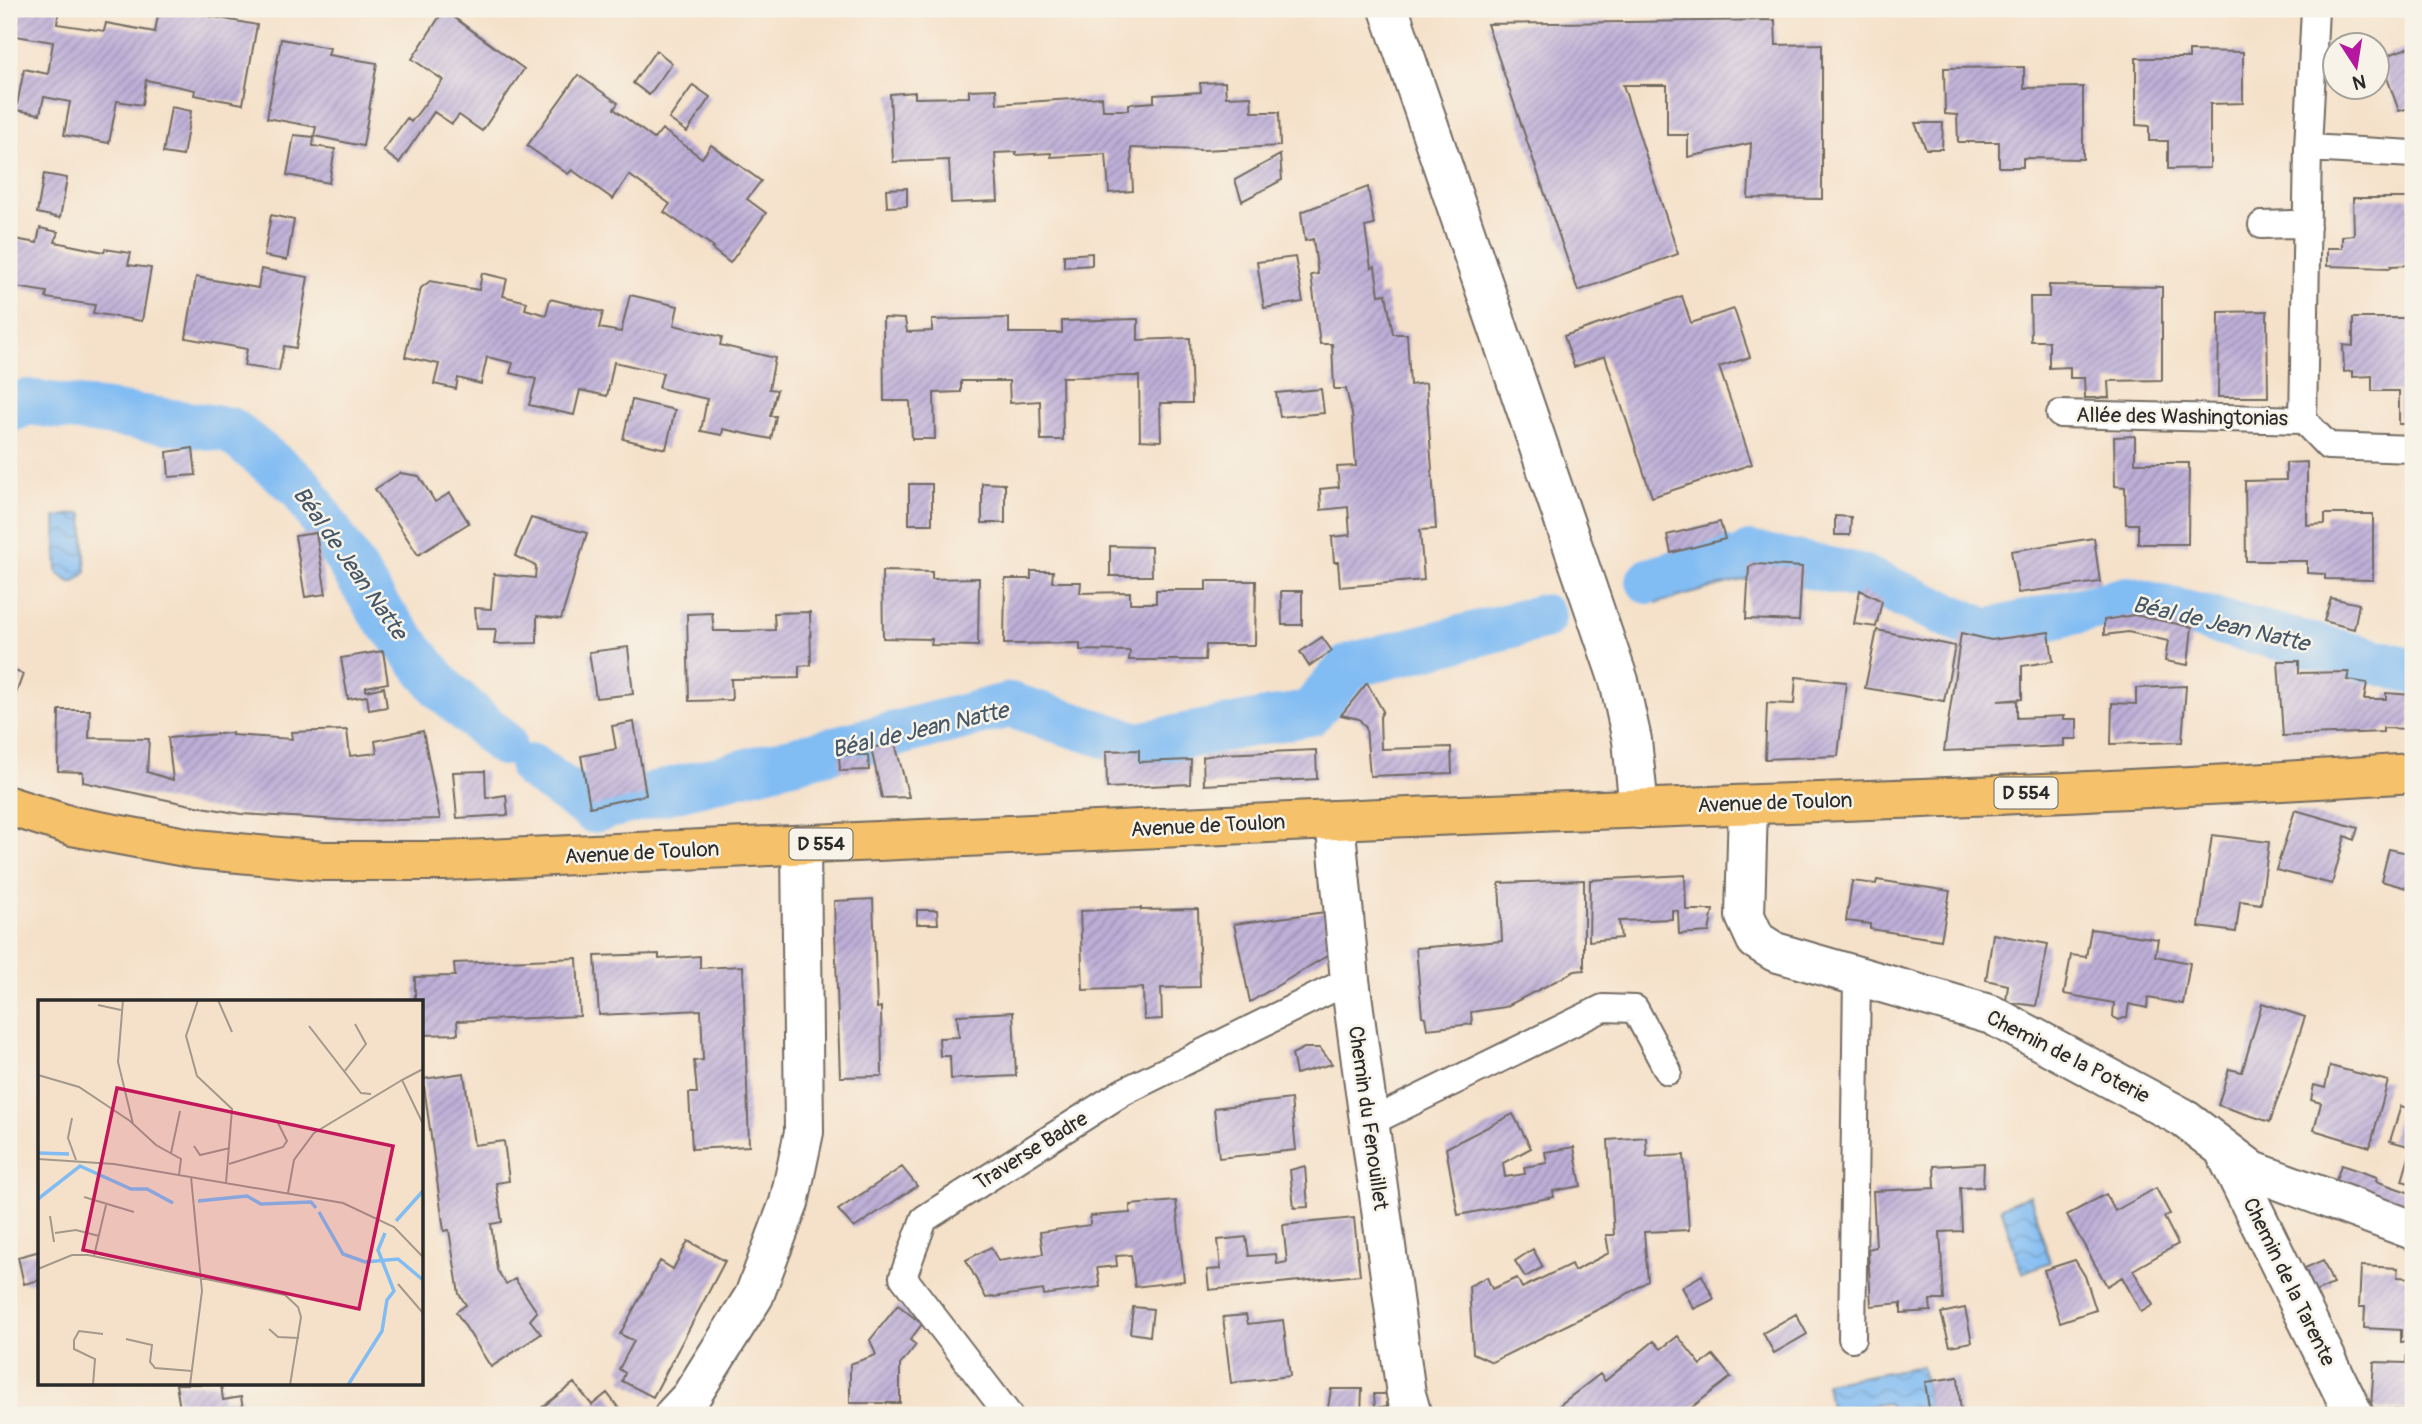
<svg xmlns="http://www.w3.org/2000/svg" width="2422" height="1424" font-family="Pangolin,sans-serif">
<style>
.water{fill:url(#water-waves);stroke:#56748f;stroke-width:2}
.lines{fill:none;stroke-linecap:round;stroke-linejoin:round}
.canal{stroke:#81bcf3;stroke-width:46}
.building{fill:url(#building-hatch)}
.service-casing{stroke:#726b62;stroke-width:30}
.minor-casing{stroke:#726b62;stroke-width:42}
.tertiary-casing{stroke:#726b62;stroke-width:42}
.primary-casing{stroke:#726b62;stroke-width:42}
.service{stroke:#fff;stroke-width:26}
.minor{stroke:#fff;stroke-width:38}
.tertiary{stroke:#fff;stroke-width:38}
.primary{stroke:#f5c16b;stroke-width:38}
.labels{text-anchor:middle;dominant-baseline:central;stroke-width:5;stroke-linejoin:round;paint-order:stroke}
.shield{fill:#f7f3e8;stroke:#686764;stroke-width:2}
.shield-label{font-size:19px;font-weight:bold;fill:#2b2b2b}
.street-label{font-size:21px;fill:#2b2b2b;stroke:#f7f3e8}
.water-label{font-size:23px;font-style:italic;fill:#455667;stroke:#f7f3e8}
.inset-river{fill:none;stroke:#81bcf3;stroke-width:3.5}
.inset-road{fill:none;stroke:#a4988a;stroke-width:2}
.view{fill:#c2185b;fill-opacity:0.15;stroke:#c2185b;stroke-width:3.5}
.inset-edge{fill:none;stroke:#2b2b2b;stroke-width:3.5}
</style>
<defs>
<pattern id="water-waves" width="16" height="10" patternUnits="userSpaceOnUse" patternTransform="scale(1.75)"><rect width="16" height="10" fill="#81bcf3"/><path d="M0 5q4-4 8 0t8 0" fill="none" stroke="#6a99c5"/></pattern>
<pattern id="building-hatch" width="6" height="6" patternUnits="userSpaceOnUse" patternTransform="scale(1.75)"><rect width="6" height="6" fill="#beafd8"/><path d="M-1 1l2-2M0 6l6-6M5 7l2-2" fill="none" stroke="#9b8faf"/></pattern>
</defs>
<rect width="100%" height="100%" fill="#f7f3e8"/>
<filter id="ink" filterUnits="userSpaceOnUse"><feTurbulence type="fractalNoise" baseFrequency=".0143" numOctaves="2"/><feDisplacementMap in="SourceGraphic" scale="14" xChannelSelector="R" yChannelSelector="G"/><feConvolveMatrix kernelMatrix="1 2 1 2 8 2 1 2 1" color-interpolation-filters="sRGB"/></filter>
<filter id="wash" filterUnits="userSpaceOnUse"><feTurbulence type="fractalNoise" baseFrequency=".00686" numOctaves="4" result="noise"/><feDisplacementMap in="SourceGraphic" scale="28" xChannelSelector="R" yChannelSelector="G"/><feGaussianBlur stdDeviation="1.57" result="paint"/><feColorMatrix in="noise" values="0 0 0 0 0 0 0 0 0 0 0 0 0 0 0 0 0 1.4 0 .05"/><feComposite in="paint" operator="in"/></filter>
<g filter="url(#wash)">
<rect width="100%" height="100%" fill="#f5e1c9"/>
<path class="water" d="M80,513L83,515L86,572L73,583L66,580L57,572L55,517Z
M1672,557L1675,570L1655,576L1659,589L1722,571L1749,567V579L1725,584L1657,603L1644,566Z
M2030,1195L2050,1262L2022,1273L2001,1207Z
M1922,1366L1929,1406L1894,1412L1888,1403L1831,1412L1826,1383Z"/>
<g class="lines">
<path class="canal" d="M9,410L28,402L230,430L301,487L380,611L443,689L503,743
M1750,554L1859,576L1987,632L2128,599L2413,671
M1649,581L1723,559
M532,767L593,810L1010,705L1137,745L1310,713L1350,666L1543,617"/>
</g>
<g id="blocks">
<path class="building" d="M9,9H59L57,24L104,31L106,23L155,32L159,9H210L208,16L257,25L243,104L194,95L195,90L146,80L142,105L117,101L109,143L64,135L70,102L44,97L40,114L16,110L24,69L48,74L53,42L9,35Z
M444,10L524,69L482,131L459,115L452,124L434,112L399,163L383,151L407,118L411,122L443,80L412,59Z
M1775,20L1776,45L1822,44V199L1748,198L1751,143L1688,157V135H1667V85H1623L1678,254L1578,291L1487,24Z
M281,39L330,48L328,55L377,63L363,146L314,136L316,127L267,118Z
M2413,46V107L2399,111L2380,58Z
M656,50L672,63L649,95L633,83Z
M2189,51L2243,52V103L2210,104V168L2168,169V141H2149V126L2136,125V58H2189Z
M2024,67V88L2083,87V159L2023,158V167H1999V142H1958L1957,115L1945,114L1944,68Z
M578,75L618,103L614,109L654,139L662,129L702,158L711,145L761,181L747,199L766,213L730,263L712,249L714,247L664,212L670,204L629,175L613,199L572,170L568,174L527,146Z
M1225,82L1226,97L1251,96L1252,112H1279L1280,146L1203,150L1131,148L1133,191L1109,193L1106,154L1051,157V153L1016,155V152L995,153L998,201L951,203L949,160L893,162L890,94L915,92V98L969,97V90L996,89L997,104L1102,97L1103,110H1129V104L1154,102V95L1201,92L1200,83Z
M693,85L710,97L687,132L669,119Z
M171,107L191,111L183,156L163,153Z
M1915,123H1943L1942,149H1926Z
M294,135L314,137L313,146L335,149L329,183L287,175Z
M1280,155L1282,180L1242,201L1235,180Z
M44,174L67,178L60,218L37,213Z
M1368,187L1374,225L1365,227L1371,268L1375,267L1379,295L1386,294L1393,334H1407L1410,385L1426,383L1436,529L1420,530L1424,580L1340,587L1338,562H1334L1332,537L1350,535L1348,507L1321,510L1320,489L1339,487L1337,467L1356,466L1352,414L1346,389H1334L1332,344H1320L1311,275L1318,274L1313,239L1305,241L1301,212Z
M907,188V206L887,207L886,189Z
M2353,198H2410L2411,265L2391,266V268L2327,266V248H2342V236L2354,235Z
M271,215L294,220L287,260L264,256Z
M40,228L58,232L55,242L104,252L105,249L131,253L128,265L151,268L142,321L93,313L95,305L46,298L47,292L9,286V238L37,243Z
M1092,253V265L1064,267V255Z
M1295,257L1303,302L1264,308L1257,262Z
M261,269L308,277L296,348L284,346L279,371L244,366L247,349L186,338L196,277L258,288Z
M482,273L507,279L503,296L527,302L525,309L546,315L550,299L603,312L599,328L621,332L630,295L678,306L674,325L722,337L720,345L775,358L769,389L777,390L770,416H776L771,439L723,429L722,435L701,431L707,399L659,388L663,373L614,362L607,396L580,390L574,415L529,405L536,379L510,373L513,363L487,357L481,384L458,378L456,389L434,384L439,364L405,357L421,288L430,281L479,290Z
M2049,285L2162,287V380L2108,381L2109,398H2085L2084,378H2070V367L2049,368V341H2031L2030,297H2049Z
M1682,296L1691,323L1734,309L1750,357L1719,367L1752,464L1652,497L1605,356L1574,367L1564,336Z
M2267,311L2268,397H2218L2219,312Z
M883,318L905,319L907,332L932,331V320L1009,318V333H1062V321L1138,319V340L1190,338L1192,403H1160L1161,441L1140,440L1139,376L1062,377L1063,440H1041L1040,401L1010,403L1009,381H961V392L934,393L935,439H912L910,401H884Z
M2353,318H2413V424H2399V391H2372V376L2353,377V371L2344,372L2343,345L2353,346Z
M1321,389L1324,413L1280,417L1276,393Z
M632,400L675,410L666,449L623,439Z
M2135,436V463H2189L2188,544H2138V524H2126L2125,487L2115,486L2114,437Z
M193,448L196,475L169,477L167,452Z
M2307,462V525L2325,524V514H2373V580L2325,579V574L2307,573V561H2246L2245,481L2286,480V463Z
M400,473L419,476L435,502L450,493L469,523L418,555L375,489Z
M982,483L1005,484V523H982Z
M909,484H932V524H909Z
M1835,516L1851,517L1850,535H1835Z
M531,518L587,533L561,619L537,616V643L494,644L496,629H477L475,608L491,609L494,574L535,578L536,566L515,556Z
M1720,522L1725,539L1671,553L1667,535Z
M316,533L326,594L305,597L295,536Z
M2094,538L2100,582L2018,593L2011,551Z
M1110,546L1151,547L1152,576H1110Z
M1755,564L1802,567L1799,621L1746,619L1749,567Z
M882,571L932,572V579L979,578L978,646L931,645L932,639L883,638Z
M1031,571H1053L1052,582H1081L1080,593L1130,592V603H1156V590H1206V581H1256L1255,645H1206L1205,660H1129L1130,651L1080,650V643L1004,644L1005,579H1031Z
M1860,590L1882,601L1876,627L1854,624Z
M1281,591H1302V625H1282Z
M2331,598L2359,604L2354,629L2324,621Z
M810,612L811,665L799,666V678L731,679L732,700L689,701L687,614L712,613L714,631H742L775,630L774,613Z
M2134,615L2192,627L2188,665L2165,661L2168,641L2128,632L2104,635V620Z
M1877,630L1955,646L1944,701L1865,688Z
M2049,632L2053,661L2022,666V699L1998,701L2017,700V718L2064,716L2063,719H2077V739H2064V746L1944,751L1961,633L1991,640Z
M1322,637L1332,651L1309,666L1300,652Z
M628,647L633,694L596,698L589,652Z
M383,651L388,683L366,687V691L384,687L387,707L369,710L367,696L348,699L341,658Z
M2278,661H2299V673L2349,672L2347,680L2367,683L2364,699H2386V693L2412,695L2409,729L2383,728V732L2283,736Z
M9,669L23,674L9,713Z
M1796,677L1846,682L1838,756L1765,759L1767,703L1794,704Z
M1367,683L1383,711L1380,717L1381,749L1451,747L1452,773L1370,776L1366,728L1359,719L1341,715Z
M2186,686L2182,742L2111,744L2112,703L2136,704V688Z
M59,710H90L89,738L149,739L147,772L173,780L168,738L232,733V735L292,739L291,732L347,730L350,756L377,753L375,741L423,731L440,819L358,821L241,814L186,804L83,782V772L58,771Z
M634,722L646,795L590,807L581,756L616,749L612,726Z
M895,743L909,797L882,798L871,748Z
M1139,750V762L1191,760L1190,784L1107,788L1106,751Z
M1316,750L1317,779L1204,785L1203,757L1220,754Z
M839,755H868L869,770L840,771Z
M485,771L486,798L506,795L508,815L457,818L453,772Z
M2295,810L2358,828L2354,840L2345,836L2332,884L2276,870Z
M2212,835L2269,842L2261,904L2240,901L2236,932L2199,927Z
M2389,849L2413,854V876L2410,889L2381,881Z
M1685,875L1686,910H1713L1709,932L1679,934L1678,911L1672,910V919L1619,921L1621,938L1589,941L1590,880Z
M1584,880V970L1575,971L1505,1007L1471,1012L1472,1024L1427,1029L1425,1017L1422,1016L1416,948L1502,941L1499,883Z
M1877,880L1950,891L1941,940L1870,929V924L1846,921L1852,881L1876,884Z
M873,899L877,1008L881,1007L882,1076L840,1077L834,901Z
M1141,908V910L1198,909L1200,987L1161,988L1162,1019L1144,1020L1143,988L1083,990L1080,911Z
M917,910H937L938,924H917Z
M1326,912L1330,954L1250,1002L1234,924Z
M2091,929L2158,939L2155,956L2190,963L2183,1004L2148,998L2147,1008L2129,1004L2127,1017L2119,1020L2113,1017L2114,1003L2064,994L2071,955L2086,957Z
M1993,934L2048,944L2036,1006L2006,1002L2008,985L1986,980Z
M659,954V959L700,956V968L743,966L749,1146L692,1149L689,1093H697L694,1061L703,1060L701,1010L599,1015L595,956Z
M577,958L580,1016L457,1021L458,1034L422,1035V1002H415V977L455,976L454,963Z
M2262,1003L2305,1017L2270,1122L2218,1105L2229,1069L2242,1072Z
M1013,1012L1016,1076L951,1079L950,1056H940L939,1038L959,1037L957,1015Z
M1304,1048H1320L1332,1064L1296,1074L1292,1054Z
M2330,1066L2388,1081L2370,1147L2314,1130L2321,1103L2311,1100L2314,1085L2325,1088Z
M464,1073L474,1145L504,1141L509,1181L496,1183L502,1222L491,1224L497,1270L506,1284L515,1279L537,1312L530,1320L541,1334L491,1367L456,1312L466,1305L459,1294L449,1230L444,1231L423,1079Z
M1291,1099L1296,1150L1219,1158L1214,1108Z
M2401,1106L2413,1110V1184L2402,1181L2412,1147L2390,1141Z
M1513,1114L1531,1148L1503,1163L1505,1177L1525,1174L1524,1167L1547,1163L1545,1152L1574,1147L1581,1186L1553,1191L1554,1197L1458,1215L1446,1148Z
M1646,1137L1647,1157L1684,1155L1689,1230L1644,1232L1648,1281L1617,1300L1492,1362L1473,1353L1469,1286L1487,1277L1492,1289L1517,1278L1522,1288L1571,1264L1574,1271L1609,1253L1606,1235H1614L1608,1140Z
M1984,1163L1983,1187L1960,1188L1962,1231L1940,1232L1944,1300H1930L1931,1311L1901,1313V1303L1871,1306L1868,1249L1876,1247L1873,1191L1935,1188L1934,1166Z
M2341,1165L2377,1177L2376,1181L2413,1194V1216L2334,1187Z
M1305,1166L1308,1207L1294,1208L1290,1170Z
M902,1167L917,1186L854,1228L838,1210Z
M2156,1188L2170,1214L2164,1217L2178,1244L2133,1270L2153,1305L2141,1312L2122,1277L2107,1286L2067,1215L2106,1194L2115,1211Z
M1176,1201L1184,1281L1135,1287L1131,1255L1116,1256L1117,1266L1097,1268L1100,1287L1044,1295L1043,1290L986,1298L966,1260L991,1247L998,1261L1043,1254L1040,1232L1090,1225V1216L1130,1213V1205Z
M1354,1218L1360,1275L1209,1290L1207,1270L1221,1269L1218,1240L1246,1237L1249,1256L1276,1254L1277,1264L1287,1262L1283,1225Z
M688,1241L725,1261L653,1397L622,1381L625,1373L619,1369L634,1341L620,1334L660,1261L673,1269Z
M1533,1249L1543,1267L1525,1277L1515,1261Z
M40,1251V1280L24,1284L18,1257Z
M2075,1260L2085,1276L2096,1310L2060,1322L2044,1270Z
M2323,1260L2333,1284L2315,1292L2305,1268Z
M2361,1266L2398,1268L2397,1277L2413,1278V1411L2371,1408L2374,1362L2406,1363L2407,1342L2401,1343V1330L2364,1328L2365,1307H2359Z
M1702,1275L1714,1299L1694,1309L1682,1287Z
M898,1305L922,1324L910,1340L916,1345L900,1365V1403H850V1364L876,1355L870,1340Z
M1133,1307L1153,1309L1150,1336L1130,1333Z
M1965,1308L1972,1342L1950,1346L1941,1313Z
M1796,1314L1807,1334L1774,1353L1763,1333Z
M1246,1315L1248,1324L1283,1320L1290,1376L1231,1383L1223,1317Z
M1678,1336L1701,1365L1713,1355L1731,1377L1682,1415H1563L1557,1407L1600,1374L1605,1381L1654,1341L1661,1349Z
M1958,1377L1961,1415H1930L1925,1382Z
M574,1383L592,1405L607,1393L624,1415H538L536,1412Z
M176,1384H221L223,1400L241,1397L244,1415H181Z
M1331,1389H1362L1361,1415L1327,1414Z
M1374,1394H1387V1406L1375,1408Z"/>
</g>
</g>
<g filter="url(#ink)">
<use href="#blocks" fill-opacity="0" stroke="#726b62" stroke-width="2"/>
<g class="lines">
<g class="service-casing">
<path id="service" d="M2308,148L2413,154
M2262,225L2292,224L2307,227
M2060,414L2303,420L2328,446L2413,449
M2303,420L2308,148L2315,9
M1369,1123L1603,1008L1635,1009L1668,1071
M1852,1338L1857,976
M1008,1414L903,1277L924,1219L1123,1092L1350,980"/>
</g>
<g class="minor-casing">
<path id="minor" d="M1748,805L1745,916L1756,940L1775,952L1992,1015L2182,1117L2253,1171L2413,1230
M1335,820L1350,980L1406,1394L1412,1415
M2224,1150L2354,1415
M674,1415L690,1398L754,1296L789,1203L804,1132L801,845"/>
</g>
<g class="tertiary-casing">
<path id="tertiary" d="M1389,9L1619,681L1632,740L1639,809"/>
</g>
<g class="primary-casing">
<path id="primary" d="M9,806L72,826L196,849L323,861H443C740,849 1037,832 1334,820C1694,805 2054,797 2413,773"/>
</g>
<use href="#service" class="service"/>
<use href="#minor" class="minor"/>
<use href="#tertiary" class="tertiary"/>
<use href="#primary" class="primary"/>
</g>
</g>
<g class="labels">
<g class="shield">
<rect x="1994.5" y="777.5" width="63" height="31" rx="5"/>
<rect x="789.5" y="828.5" width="63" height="31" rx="5"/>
</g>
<g class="shield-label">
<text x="2026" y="793">D 554</text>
<text x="821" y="844">D 554</text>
</g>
<g class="street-label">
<text transform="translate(2182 417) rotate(1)">Allée des Washingtonias</text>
<text transform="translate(1775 803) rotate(-2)">Avenue de Toulon</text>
<text transform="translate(1208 826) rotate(-3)">Avenue de Toulon</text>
<text transform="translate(642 853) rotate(-3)">Avenue de Toulon</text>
<text transform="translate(2068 1057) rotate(27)">Chemin de la Poterie</text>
<text transform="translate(1368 1118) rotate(82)">Chemin du Fenouillet</text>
<text transform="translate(1031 1151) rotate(-32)">Traverse Badre</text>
<text transform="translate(2289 1282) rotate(64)">Chemin de la Tarente</text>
</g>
<g class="water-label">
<text transform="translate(350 563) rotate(55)">Béal de Jean Natte</text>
<text transform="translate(2221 624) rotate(13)">Béal de Jean Natte</text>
<text transform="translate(920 730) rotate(-13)">Béal de Jean Natte</text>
</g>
</g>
<g transform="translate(38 1000)">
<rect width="385" height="385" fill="#f5e1c9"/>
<path class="inset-river" d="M0,153L31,154M0,199L42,166L93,189H109L135,203M160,201L209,196L223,204L273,202L278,208M281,212L305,254L327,262L360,259L385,280M358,221L385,191M310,385L344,331L349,300L356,291L340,250L347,233"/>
<path class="inset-road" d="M85,0L80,62L95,124M160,0L148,36L159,76L194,109L188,183M180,0L194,32M60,5L83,10M271,26L323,93L333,94M385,69L364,80L385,124M306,72L328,44L317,24M0,75L41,87L92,121L118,145L143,159L141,175M34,118L30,138L38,160M156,146L162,155L192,148M133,153L142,111M0,159L76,164L305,203L356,227L385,257M191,164L245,147L249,141L240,123M250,193L256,160L276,133L364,80M46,197L96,212M12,216L16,242M17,233L38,230L61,236M56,256L68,205M0,269L34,255H50L247,295L260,307L263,317L252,385M360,284L385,313M231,329L240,337L261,338M88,339L114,345L112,362L117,368L154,371M55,385L57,359L36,349V340L41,331L65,334M152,385L164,291L153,177"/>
<path class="view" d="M79,88L355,146L321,309L45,250Z"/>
<rect width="385" height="385" class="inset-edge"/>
</g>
<rect width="2422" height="1424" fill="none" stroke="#f7f3e8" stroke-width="35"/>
<g transform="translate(2356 66) rotate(168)"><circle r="33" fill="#f7f3e8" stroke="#a5a39c" stroke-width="2"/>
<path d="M0-5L12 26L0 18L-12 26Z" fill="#b5179e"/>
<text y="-10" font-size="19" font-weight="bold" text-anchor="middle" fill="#2b2b2b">N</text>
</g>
</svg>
